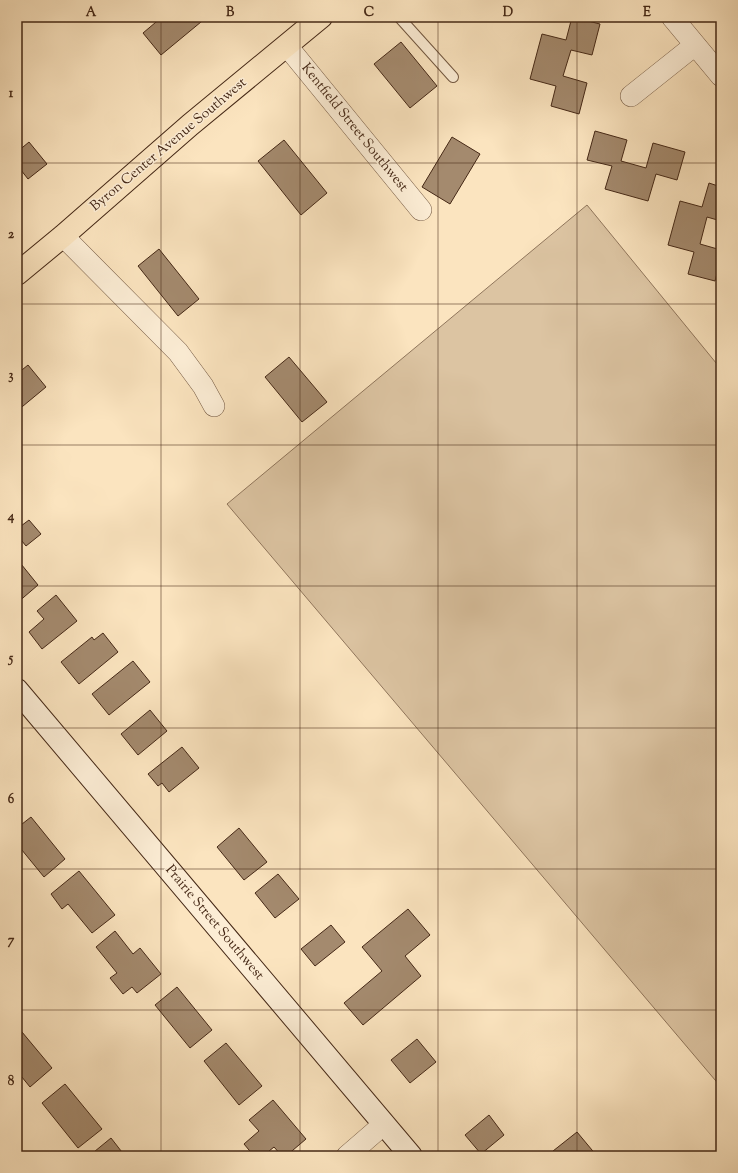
<svg xmlns="http://www.w3.org/2000/svg" width="738" height="1173" font-family="'Sorts Mill Goudy',serif">
<style>
.green{fill:#dcc4a2;stroke:#90765c}
.building{fill:#a48a6e;stroke:#452816}
.lines{fill:none;stroke-linecap:round;stroke-linejoin:round}
.lane-casing{stroke:#725740;stroke-width:12}
.street-casing{stroke:#725740;stroke-width:22}
.secondary-casing{stroke:#452816;stroke-width:24}
.primary-casing{stroke:#452816;stroke-width:24}
.lane{stroke:#fcedd5;stroke-width:10}
.street{stroke:#fcedd5;stroke-width:21}
.secondary{stroke:#fcedd5;stroke-width:22}
.primary{stroke:#fbe4bf;stroke-width:22}
.grid{fill:none;stroke:#452816;stroke-width:1;stroke-opacity:0.55}
.labels{text-anchor:middle;dominant-baseline:central;stroke-width:3;stroke-linejoin:round;paint-order:stroke}
.street-label{font-size:14px;fill:#452816;stroke:#fcedd5}
.neatline{fill:none;stroke:#452816;stroke-width:1.5}
.grid-label{font-size:13px;text-anchor:middle;font-weight:bold;fill:#452816}
</style>
<rect width="100%" height="100%" fill="#fbe4bf"/>
<filter id="stains"><feTurbulence type="fractalNoise" baseFrequency=".005" numOctaves="4"/><feColorMatrix values="0 0 0 0 .2 0 0 0 0 .09 0 0 0 0 .02 0 0 0 .5 -.17"/></filter>
<radialGradient id="worn" r=".72"><stop offset=".6" stop-color="#630" stop-opacity="0"/><stop offset="1" stop-color="#630" stop-opacity=".3"/></radialGradient>
<path class="green" d="M587,205L721,369V1087L227,504Z"/>
<path class="building" d="M162,17H207L161,55L143,33Z
M572,17L600,24L592,55L571,50L563,76L587,83L579,114L551,106L556,86L530,79L542,34L566,40Z
M401,42L437,86L410,108L374,64Z
M595,131L627,140L621,161L646,168L653,143L685,152L677,180L656,174L648,201L605,189L612,166L587,160Z
M452,137L480,154L450,204L422,187Z
M284,140L327,193L301,215L258,161Z
M29,142L47,164L28,179L17,165V152Z
M709,183L721,187V221L707,217L700,244L721,250V258L715,281L688,274L694,252L668,245L680,201L702,207Z
M159,249L199,299L178,316L138,266Z
M289,357L327,402L302,422L265,377Z
M28,365L46,387L17,411V374Z
M29,520L41,534L26,546L17,535V529Z
M17,559L38,585L17,603Z
M56,595L77,621L42,649L29,632L44,619L37,611Z
M103,633L118,652L79,684L61,662L92,637L94,640Z
M133,661L150,682L109,715L92,694Z
M150,710L167,731L138,755L121,734Z
M182,747L199,768L169,792L162,783L158,786L148,774Z
M31,817L65,859L44,877L17,844V828Z
M239,828L267,862L244,880L217,847Z
M79,871L115,915L92,933L68,904L62,909L51,894Z
M278,874L299,899L275,918L255,893Z
M408,909L430,935L405,956L421,976L363,1025L344,1003L382,971L362,947Z
M331,925L345,942L315,966L301,949Z
M115,931L133,954L140,948L161,974L137,993L132,987L123,994L110,978L117,973L96,947Z
M177,987L212,1030L190,1048L155,1005Z
M17,1026L52,1068L30,1087L17,1071Z
M417,1039L436,1062L410,1083L391,1060Z
M226,1043L262,1086L239,1105L204,1061Z
M65,1084L102,1129L78,1148L42,1103Z
M273,1100L306,1139L286,1156H282L274,1147L263,1156H254L244,1144L259,1131L249,1120Z
M489,1115L504,1135L481,1154L465,1135Z
M577,1132L597,1156H557L553,1151Z
M111,1138L125,1156H89Z"/>
<g class="lines">
<g class="lane-casing">
<path id="lane" d="M399,17L453,77"/>
</g>
<g class="street-casing">
<path id="street" d="M672,17L721,76
M287,46L421,210
M631,96L695,45
M63,236L178,352L203,386L214,406
M347,1156L384,1124"/>
</g>
<g class="secondary-casing">
<path id="secondary" d="M17,690L411,1156"/>
</g>
<g class="primary-casing">
<path id="primary" d="M17,274L63,236L190,125L321,17"/>
</g>
<use href="#lane" class="lane"/>
<use href="#street" class="street"/>
<use href="#secondary" class="secondary"/>
<use href="#primary" class="primary"/>
</g>
<path class="grid" d="M161,17V1156M300,17V1156M438,17V1156M577,17V1156M17,163H721M17,304H721M17,445H721M17,586H721M17,728H721M17,869H721M17,1010H721"/>
<g class="labels">
<g class="street-label">
<text transform="translate(354 128) rotate(51)">Kentfield Street Southwest</text>
<text transform="translate(169 145) rotate(-40)">Byron Center Avenue Southwest</text>
<text transform="translate(214 923) rotate(50)">Prairie Street Southwest</text>
</g>
</g>
<rect width="738" height="1173" fill="none" stroke="#fbe4bf" stroke-width="44"/>
<rect x="22" y="22" width="694" height="1129" class="neatline"/>
<g class="grid-label">
<text x="91" y="16">A</text>
<text x="230" y="16">B</text>
<text x="369" y="16">C</text>
<text x="508" y="16">D</text>
<text x="647" y="16">E</text>
<text x="11" y="97">1</text>
<text x="11" y="238">2</text>
<text x="11" y="379">3</text>
<text x="11" y="520">4</text>
<text x="11" y="662">5</text>
<text x="11" y="803">6</text>
<text x="11" y="944">7</text>
<text x="11" y="1085">8</text>
</g>
<rect width="100%" height="100%" filter="url(#stains)"/>
<rect width="100%" height="100%" fill="url(#worn)"/>
</svg>
